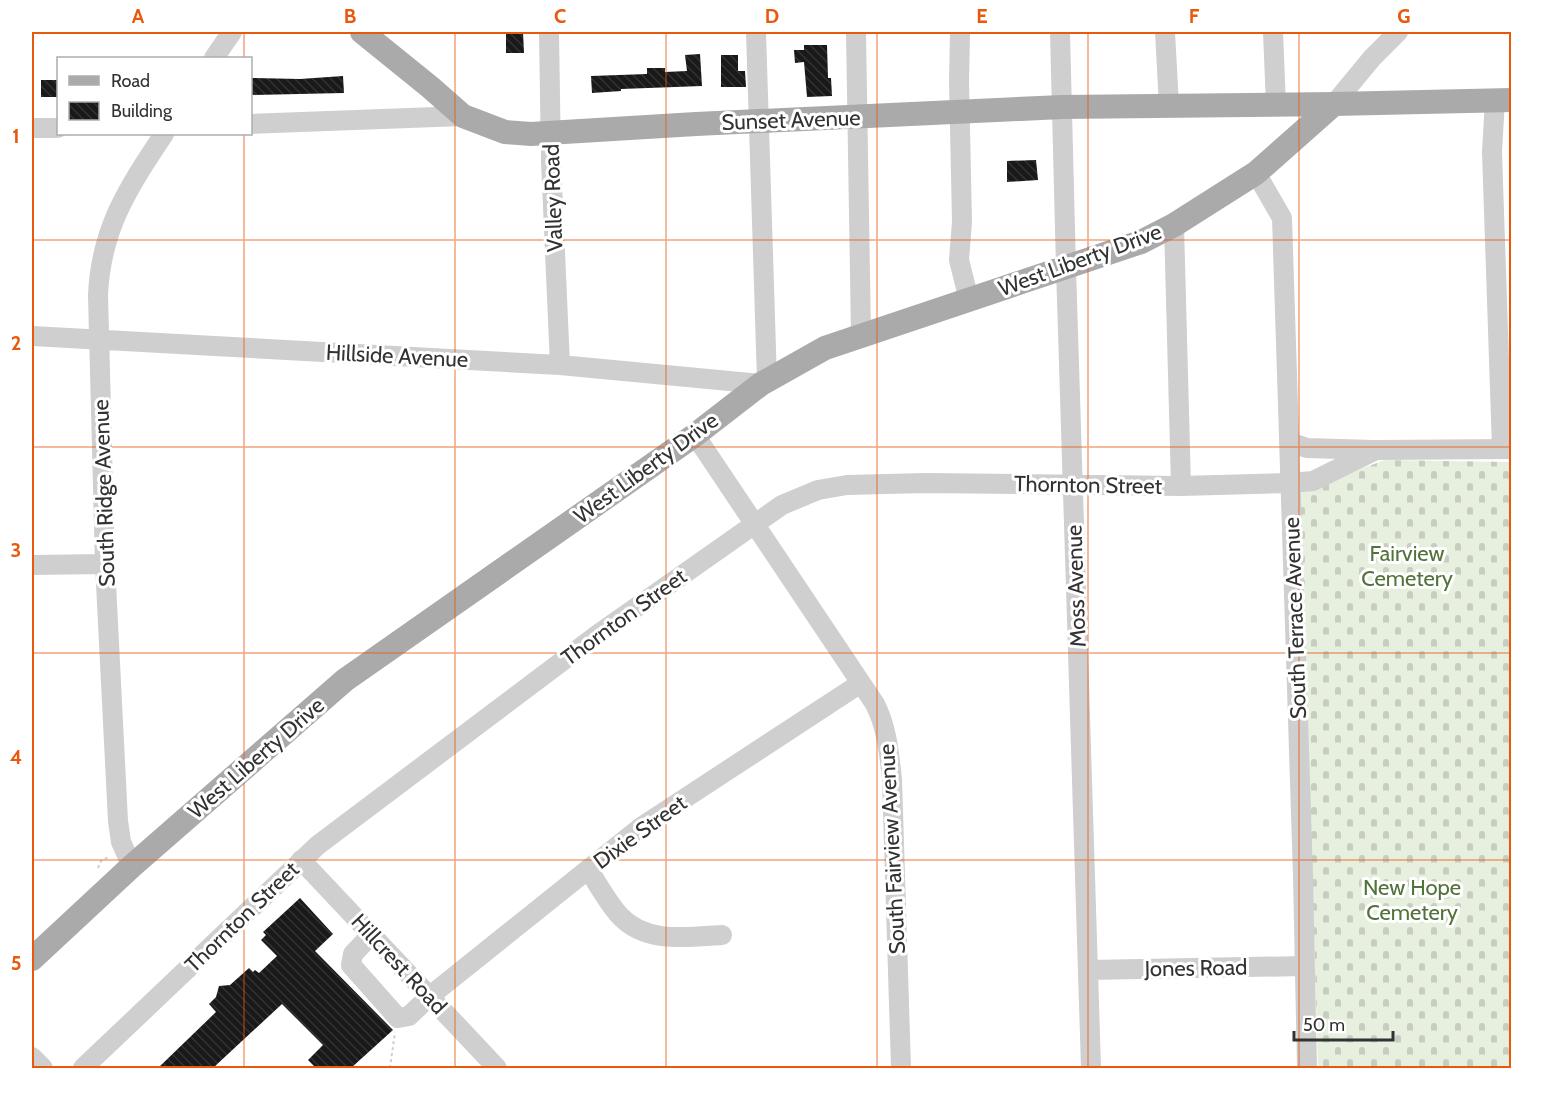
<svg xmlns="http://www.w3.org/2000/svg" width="1543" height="1100" font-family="Cabin,sans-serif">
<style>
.cemetery{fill:url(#cemetery-stones)}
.building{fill:url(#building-back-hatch)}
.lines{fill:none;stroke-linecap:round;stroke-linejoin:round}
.path{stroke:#cfcfcf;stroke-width:2;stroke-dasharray:3 3;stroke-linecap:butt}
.minor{stroke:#cfcfcf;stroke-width:20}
.major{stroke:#aaa;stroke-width:24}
.grid{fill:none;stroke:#e8590c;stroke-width:1.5;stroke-opacity:0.55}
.labels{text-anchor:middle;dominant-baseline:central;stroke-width:6;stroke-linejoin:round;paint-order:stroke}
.street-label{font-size:22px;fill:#323232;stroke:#fff}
.park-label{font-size:22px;fill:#52723b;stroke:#fff}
.neatline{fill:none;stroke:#e8590c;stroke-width:2}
.grid-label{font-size:20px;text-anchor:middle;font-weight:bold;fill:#e8590c}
</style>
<defs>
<pattern id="cemetery-stones" width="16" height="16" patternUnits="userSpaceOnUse" patternTransform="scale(1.5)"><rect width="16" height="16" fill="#e7efdf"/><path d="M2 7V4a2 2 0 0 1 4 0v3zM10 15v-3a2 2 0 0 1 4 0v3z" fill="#c7cdc0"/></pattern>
<pattern id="building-back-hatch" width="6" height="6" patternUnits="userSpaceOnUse" patternTransform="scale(1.5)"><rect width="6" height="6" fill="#191919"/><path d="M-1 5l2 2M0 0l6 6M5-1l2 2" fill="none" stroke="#323232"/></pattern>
</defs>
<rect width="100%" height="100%" fill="#fff"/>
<path class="cemetery" d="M1385,460L1511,462V1068H1318L1300,491Z"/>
<path class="building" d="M506,32H523L524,53H506Z
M804,45H827L828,78H831L832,96L807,97L804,62L795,63L794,50H804Z
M700,54L702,86L621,89V91L592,93L591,76L647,74V68H665V72L687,71L685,55Z
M721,55H738V71H745L746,87H721Z
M343,76L344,93L250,95V78L300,79Z
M41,80H58V97H41Z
M1036,160L1038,180L1007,182V161Z
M300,898L333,934L315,951L393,1030L351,1068H316L308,1060L323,1045L282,1004L213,1068H158L216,1012L209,1004L216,997L219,986L230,985L249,968L253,972L255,970L259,973L277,956L261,940L266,935L263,932Z"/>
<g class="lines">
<path class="path" d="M98,868L101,861L110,856
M390,1068L395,1032"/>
<path class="minor" d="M549,32L551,161L560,365
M756,32L767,381
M856,32L861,335
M960,32L959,81L962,222L959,260L969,300
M1060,32L1066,268L1091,1068
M1165,32L1169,106
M1273,32L1276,105
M214,58L232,32
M1495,100L1492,152L1502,449
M1334,104L1372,58L1398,32
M250,124L463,116
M32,128H58
M1256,173L1282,218L1303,876L1307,1068
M1174,225L1181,486
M32,336L560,365L761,384
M695,435L875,704C887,728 889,752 892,779L901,1068
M1289,442L1307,448L1373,450
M32,565L105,564
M301,860L497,1068
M132,866L121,842L118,821L105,564L98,295C101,228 128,188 164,134
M588,869C598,884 608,903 620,916C646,944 688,937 722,935
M372,934L353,954L351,965L398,1018L409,1016L430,996L641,827L861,683
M1088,970L1305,966
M32,1057L43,1068
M83,1068L318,845L597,635L782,505L818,490L847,485L926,483L1181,486L1290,483L1313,481L1376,450L1512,449"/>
<path class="major" d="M362,32L430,87L463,116L505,132L531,134L696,124L1062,107L1334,104L1512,100
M32,959L132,866L345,680L695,435L761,384L825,348L1141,242L1174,225L1256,173L1334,104"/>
</g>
<path class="grid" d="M244,32V58M455,32V1068M666,32V1068M877,32V1068M1088,32V1068M1299,32V1068M244,134V1068M32,240H1512M32,447H1512M32,653H1512M32,860H1512"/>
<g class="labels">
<g class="street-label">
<text transform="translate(791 120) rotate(-2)">Sunset Avenue</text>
<text transform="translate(553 198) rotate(-92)">Valley Road</text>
<text transform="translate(1080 260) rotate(-20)">West Liberty Drive</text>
<text transform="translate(397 356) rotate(3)">Hillside Avenue</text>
<text transform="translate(646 468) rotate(-36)">West Liberty Drive</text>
<text transform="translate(1088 485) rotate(1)">Thornton Street</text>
<text transform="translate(104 493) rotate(-92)">South Ridge Avenue</text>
<text transform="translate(1076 586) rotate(-92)">Moss Avenue</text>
<text transform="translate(624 617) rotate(-36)">Thornton Street</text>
<text transform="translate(1295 618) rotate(-92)">South Terrace Avenue</text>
<text transform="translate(256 758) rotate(-41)">West Liberty Drive</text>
<text transform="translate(640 832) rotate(-36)">Dixie Street</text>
<text transform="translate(892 849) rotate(-93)">South Fairview Avenue</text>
<text transform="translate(242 917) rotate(-44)">Thornton Street</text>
<text transform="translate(399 964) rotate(47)">Hillcrest Road</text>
<text transform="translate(1196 968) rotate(-1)">Jones Road</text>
</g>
<g class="park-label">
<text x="1407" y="553">Fairview<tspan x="1407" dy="25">Cemetery</tspan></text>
<text x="1412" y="887">New Hope<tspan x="1412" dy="25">Cemetery</tspan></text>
</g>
</g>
<rect width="1543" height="1100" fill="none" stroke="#ffffff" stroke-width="66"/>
<rect x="57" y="57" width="195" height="78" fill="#ffffff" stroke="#adadad" stroke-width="1.5"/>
<rect x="69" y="76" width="30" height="9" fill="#aaaaaa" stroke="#adadad" stroke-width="1.5"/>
<text x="111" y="87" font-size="18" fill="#323232">Road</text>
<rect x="69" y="102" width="30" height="18" fill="url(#building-back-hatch)" stroke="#adadad" stroke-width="1.5"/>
<text x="111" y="117" font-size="18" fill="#323232">Building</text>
<path d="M1294 1031v9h99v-9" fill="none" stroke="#323232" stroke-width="3"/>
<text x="1303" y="1031" font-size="18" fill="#323232" stroke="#ffffff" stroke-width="4.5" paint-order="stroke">50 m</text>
<rect x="33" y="33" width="1477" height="1034" class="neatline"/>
<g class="grid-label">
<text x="138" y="23">A</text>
<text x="350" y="23">B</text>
<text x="560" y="23">C</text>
<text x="772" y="23">D</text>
<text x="982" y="23">E</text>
<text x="1194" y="23">F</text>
<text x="1404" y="23">G</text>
<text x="16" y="143">1</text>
<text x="16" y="350">2</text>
<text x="16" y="557">3</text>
<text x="16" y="764">4</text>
<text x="16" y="970">5</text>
</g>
</svg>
